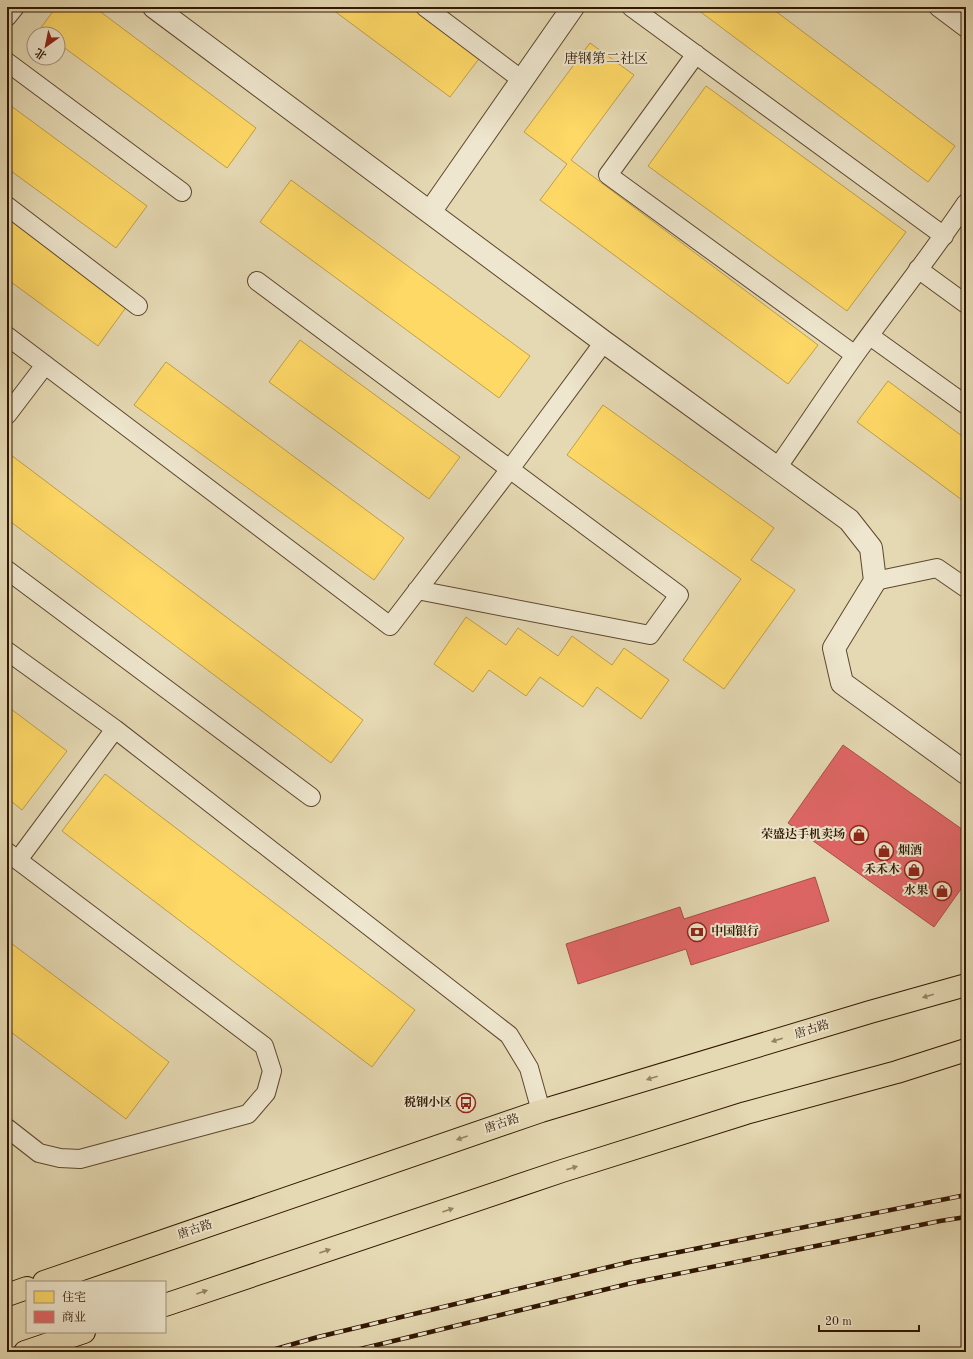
<svg xmlns="http://www.w3.org/2000/svg" width="973" height="1359" font-family="'Old Standard TT','Noto Serif SC',serif">
<style>
.homes{fill:#ffd966;stroke:#c19f48}
.shops{fill:#e06666;stroke:#ac4e48}
.lines{fill:none;stroke-linecap:round;stroke-linejoin:round}
.service-casing{stroke:#5e482e;stroke-width:20}
.minor-casing{stroke:#5e482e;stroke-width:24}
.primary-casing{stroke:#311701;stroke-width:24}
.service{stroke:#eee6ce;stroke-width:18}
.minor{stroke:#eee6ce;stroke-width:22}
.primary{stroke:#e5d9b3;stroke-width:22}
.rail-casing{stroke:#311701;stroke-width:4.5}
.rail{stroke:#eee6ce;stroke-width:3;stroke-dasharray:9;stroke-linecap:butt}
.oneway{fill:#948263}
.labels{text-anchor:middle;dominant-baseline:central;stroke-width:4;stroke-linejoin:round;paint-order:stroke}
.poi-label{font-size:12px;font-weight:bold;fill:#311701;stroke:#eee6ce;text-anchor:end}
.street-label{font-size:12px;fill:#311701;stroke:#eee6ce}
.quarter-label{font-size:14px;fill:#311701;stroke:#eee6ce}
</style>
<rect width="100%" height="100%" fill="#e5d9b3"/>
<filter id="stains"><feTurbulence type="fractalNoise" baseFrequency=".005" numOctaves="4"/><feColorMatrix values="0 0 0 0 .2 0 0 0 0 .09 0 0 0 0 .02 0 0 0 .5 -.17"/></filter>
<radialGradient id="worn" r=".72"><stop offset=".6" stop-color="#630" stop-opacity="0"/><stop offset="1" stop-color="#630" stop-opacity=".3"/></radialGradient>
<path class="homes" d="M56,7H94L256,128L227,168L58,43V34H46L40,29Z
M329,7H415L481,56L450,97Z
M694,7H770L955,146L928,182Z
M590,43L634,75L571,160L818,345L788,384L540,200L567,164L524,132Z
M706,86L906,232L847,311L648,166Z
M7,103L147,206L116,248L7,168Z
M291,180L530,356L499,398L260,222Z
M7,217L127,306L98,346L7,279Z
M300,340L460,457L429,499L269,382Z
M166,362L404,538L374,580L134,405Z
M888,381L966,439V503L857,422Z
M603,405L774,528L751,560L795,590L724,689L683,660L741,579L567,455Z
M7,452L363,720L331,763L7,519Z
M466,617L506,645L518,628L558,656L572,636L612,665L624,648L669,680L641,719L597,687L583,707L540,677L526,696L489,670L473,692L434,664Z
M7,706L67,751L22,810L7,798Z
M105,774L415,1010L372,1067L62,831Z
M7,940L169,1062L126,1119L7,1029Z"/>
<path class="shops" d="M843,745L966,832V882L934,927L788,823Z
M815,877L829,921L691,965L686,949L578,984L566,944L680,907L684,919Z"/>
<g class="lines">
<g class="service-casing">
<path id="service" d="M425,7L522,80
M631,7L944,236
M938,7L966,28
M7,17L15,7
M696,54L608,175L855,355
M7,62L182,192
M7,206L138,306
M918,269L966,304
M257,281L679,595L650,635L417,590
M7,336L390,626L510,469L604,342
M870,336L966,405
M7,415L45,365
M777,468C803,431 828,393 855,355C892,304 931,255 966,203
M7,570L311,797
M875,581L937,568L966,588
M7,651L115,729L509,1035L529,1068L541,1111
M7,852L264,1046L272,1071L266,1093L248,1114L80,1159L60,1158L39,1153L7,1128
M18,860L115,729"/>
</g>
<g class="minor-casing">
<path id="minor" d="M154,7L604,342L849,520L871,548L875,581L834,648L842,683L966,773
M430,212L573,7"/>
</g>
<g class="primary-casing">
<path id="primary" d="M44,1282L541,1111L870,1012L966,985
M7,1295L27,1288
M165,1305L562,1171L746,1113L897,1072L966,1050
M25,1352L84,1332"/>
</g>
<use href="#service" class="service"/>
<use href="#minor" class="minor"/>
<use href="#primary" class="primary"/>
<g class="rail-casing">
<path id="rail" d="M265,1352L318,1337L634,1261L966,1195
M348,1352L632,1283L940,1221L966,1217"/>
</g>
<use href="#rail" class="rail"/>
</g>
<defs><path id="oneway-solid" d="M-6-.8H1V-3.2L6.5 0L1 3.2V.8H-6Z"/></defs>
<g class="oneway">
<use href="#oneway-solid" transform="translate(928 996) rotate(164)"/>
<use href="#oneway-solid" transform="translate(777 1040) rotate(163)"/>
<use href="#oneway-solid" transform="translate(652 1078) rotate(163)"/>
<use href="#oneway-solid" transform="translate(462 1138) rotate(161)"/>
<use href="#oneway-solid" transform="translate(572 1168) rotate(-17)"/>
<use href="#oneway-solid" transform="translate(448 1210) rotate(-19)"/>
<use href="#oneway-solid" transform="translate(325 1251) rotate(-19)"/>
<use href="#oneway-solid" transform="translate(202 1292) rotate(-19)"/>
</g>
<defs>
<g id="shop-ring" transform="scale(1)"><circle r="9.5" fill="#eee6ce" stroke="#8f2418" stroke-width="1.5"/><path d="M-5-2.5h2.3a2.7 3.5 0 0 1 5.4 0H5L5.5 6h-11ZM-1.5-2.5h3a1.5 2.3 0 0 0-3 0Z" fill="#8f2418"/></g>
<g id="bank-ring" transform="scale(1)"><circle r="9.5" fill="#eee6ce" stroke="#8f2418" stroke-width="1.5"/><path d="M-6-4H6V4H-6ZM0-2.3a2.3 2.3 0 1 0 0 4.6a2.3 2.3 0 1 0 0-4.6Z" fill="#8f2418"/></g>
<g id="bus-ring" transform="scale(1)"><circle r="9.5" fill="#eee6ce" stroke="#8f2418" stroke-width="1.5"/><path d="M-5-6H5V4H4V6H2V4H-2V6H-4V4H-5ZM-3.5-4V0h7V-4ZM-3.5 1.2v1.5H-2V1.2ZM2 1.2v1.5H3.5V1.2Z" fill="#8f2418"/></g>
</defs>
<g fill-rule="evenodd">
<use href="#shop-ring" x="859" y="835"/>
<use href="#shop-ring" x="884" y="851"/>
<use href="#shop-ring" x="914" y="870"/>
<use href="#shop-ring" x="942" y="891"/>
<use href="#bank-ring" x="697" y="932"/>
<use href="#bus-ring" x="466" y="1103"/>
</g>
<g class="labels">
<g class="poi-label">
<text x="845" y="835">荣盛达手机卖场</text>
<text x="898" y="851" text-anchor="start">烟酒</text>
<text x="900" y="870">禾禾木</text>
<text x="928" y="891">水果</text>
<text x="711" y="932" text-anchor="start">中国银行</text>
<text x="452" y="1103">税钢小区</text>
</g>
<g class="street-label">
<text transform="translate(812 1030) rotate(-17)">唐古路</text>
<text transform="translate(502 1124) rotate(-19)">唐古路</text>
<text transform="translate(195 1230) rotate(-19)">唐古路</text>
</g>
<g class="quarter-label">
<text x="606" y="59">唐钢第二社区</text>
</g>
</g>
<rect width="973" height="1359" fill="none" stroke="#e5d9b3" stroke-width="24"/>
<rect x="8" y="8" width="957" height="1343" fill="none" stroke="#311701" stroke-width="2"/>
<rect x="12" y="12" width="949" height="1335" fill="none" stroke="#311701"/>
<rect x="26" y="1281" width="140" height="52" fill="#eee6ce" stroke="#a2937c"/>
<rect x="34" y="1291" width="20" height="12" fill="#ffd966" stroke="#a2937c"/>
<text x="62" y="1301" font-size="12" fill="#311701">住宅</text>
<rect x="34" y="1311" width="20" height="12" fill="#e06666" stroke="#a2937c"/>
<text x="62" y="1321" font-size="12" fill="#311701">商业</text>
<g transform="translate(46 46) rotate(213)"><circle r="19" fill="#eee6ce" stroke="#a2937c"/>
<path d="M0-3L7 15L0 10L-7 15Z" fill="#8f2418"/>
<text y="-6" font-size="11" font-weight="bold" text-anchor="middle" fill="#311701">北</text>
</g>
<path d="M819 1325v6h100v-6" fill="none" stroke="#311701" stroke-width="2"/>
<text x="825" y="1325" font-size="12" fill="#311701" stroke="#eee6ce" stroke-width="3" paint-order="stroke">20 m</text>
<rect width="100%" height="100%" filter="url(#stains)"/>
<rect width="100%" height="100%" fill="url(#worn)"/>
</svg>
